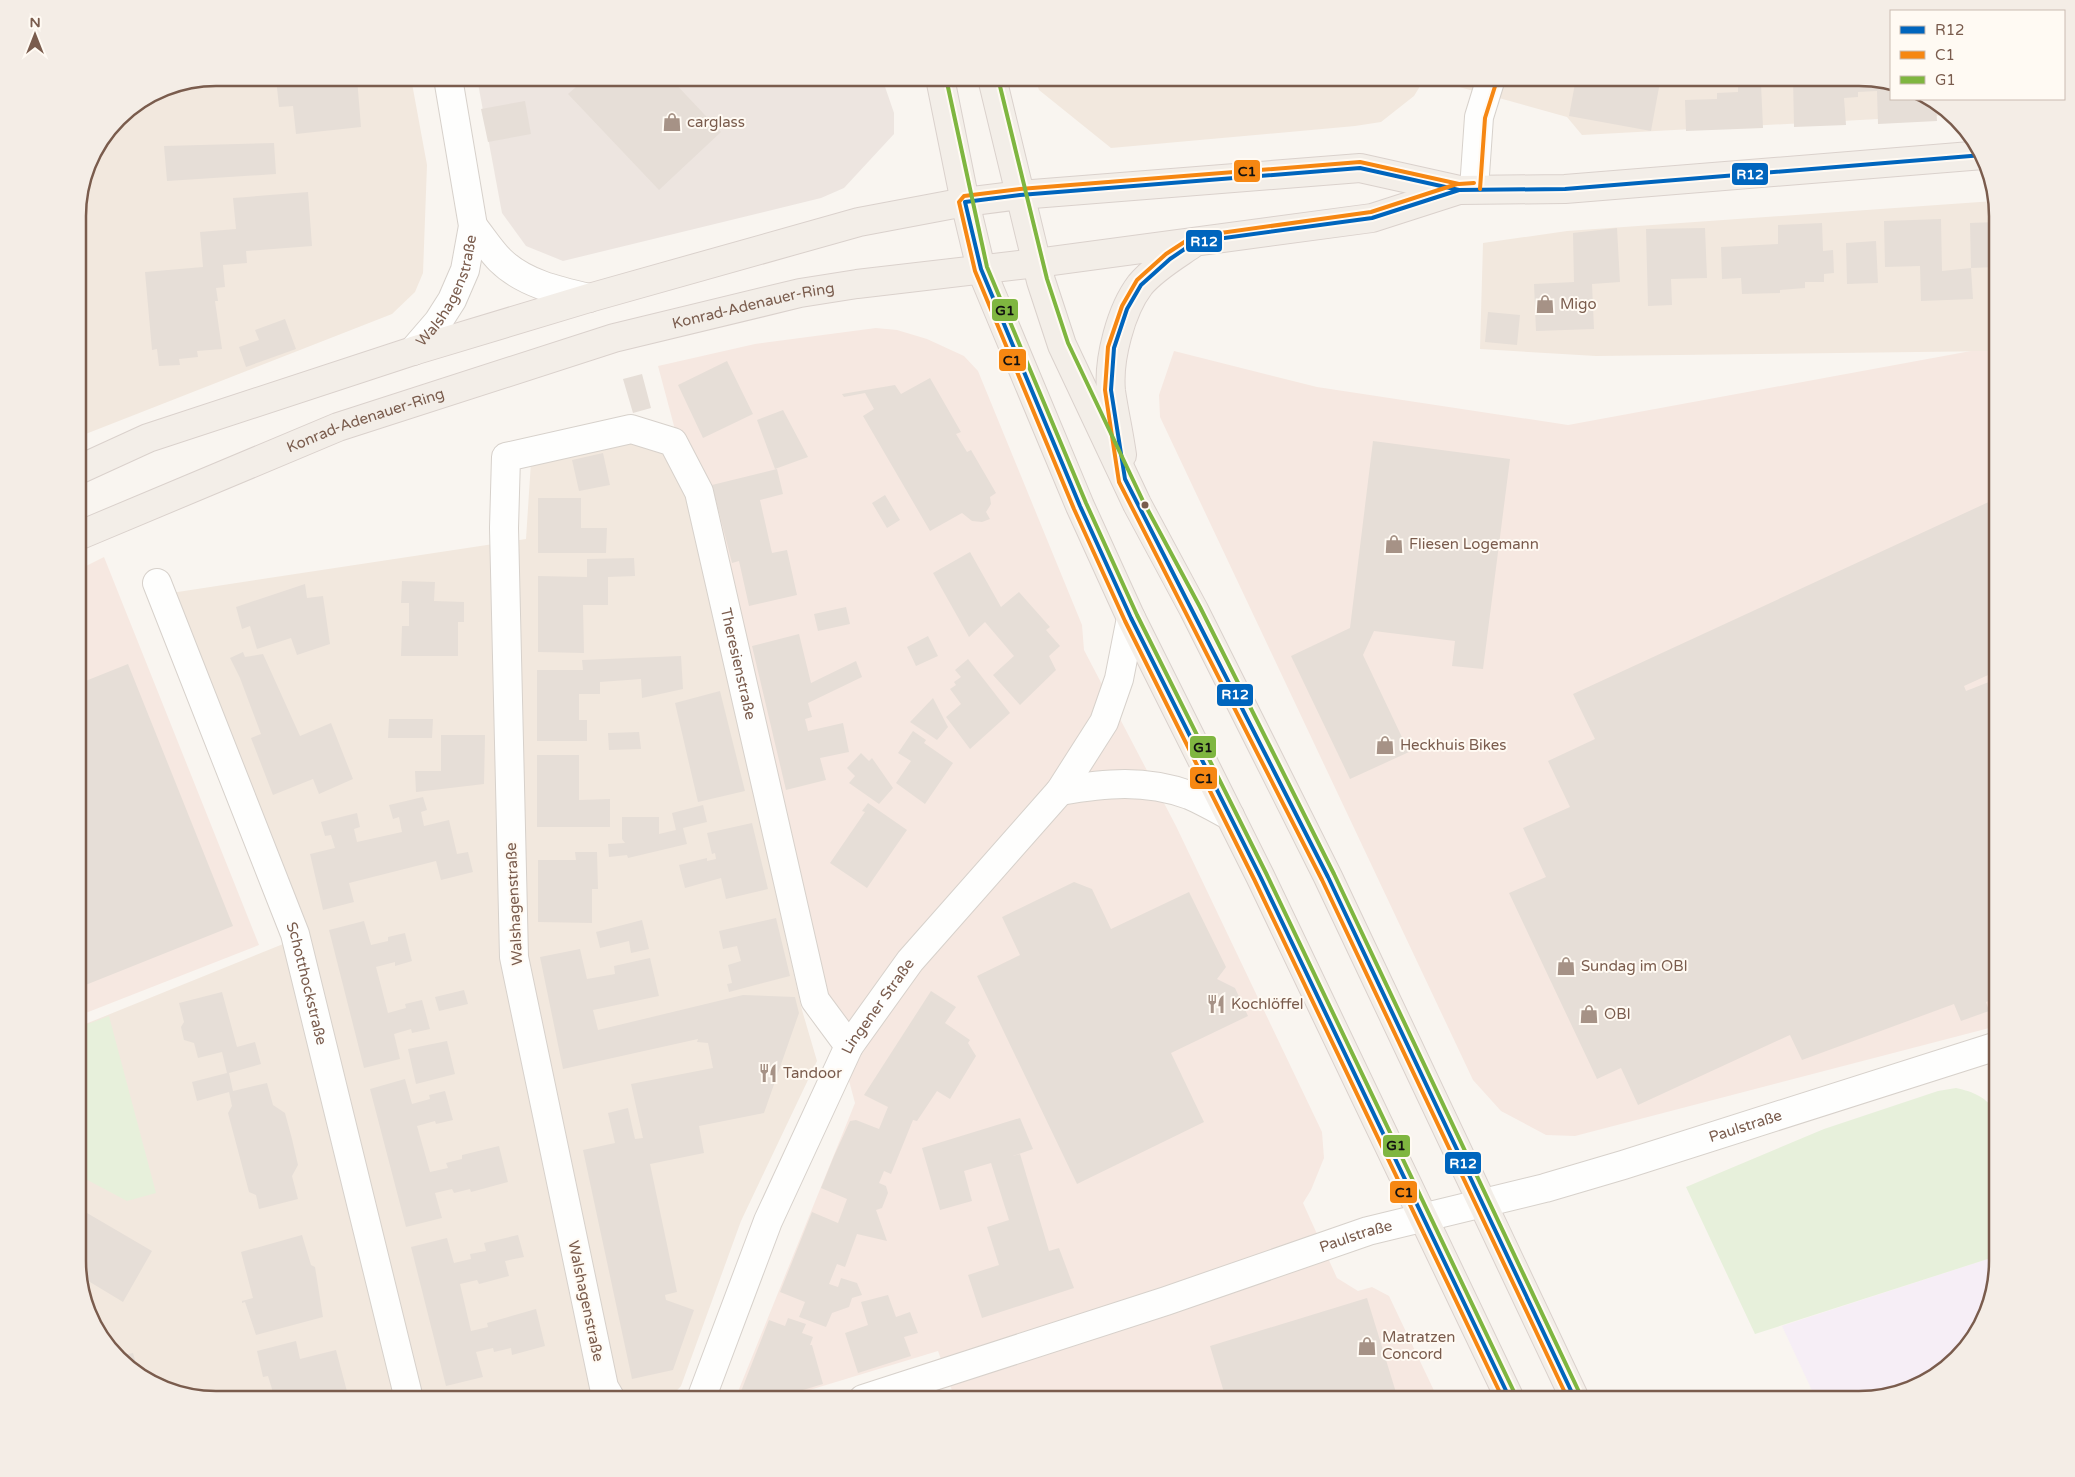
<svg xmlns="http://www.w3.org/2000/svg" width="2075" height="1477" font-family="'Varela Round',sans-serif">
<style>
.residential{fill:#f2e8de}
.commercial{fill:#f6e8e1}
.industrial{fill:#ede5e0}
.education{fill:#f6eef6}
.green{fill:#e7f0db}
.building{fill:#e6ded7}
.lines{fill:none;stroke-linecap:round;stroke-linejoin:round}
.minor-casing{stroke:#d7d1cb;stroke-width:30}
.major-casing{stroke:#dad1cc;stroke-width:30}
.minor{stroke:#fefefd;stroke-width:28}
.major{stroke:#f3eee8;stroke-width:28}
.bus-1-casing{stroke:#fffaf3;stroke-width:8}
.bus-2-casing{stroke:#fffaf3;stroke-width:8}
.bus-3-casing{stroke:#fffaf3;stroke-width:8}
.bus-1{stroke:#0065bd;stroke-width:4}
.bus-2{stroke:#f68712;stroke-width:4}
.bus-3{stroke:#7fb640;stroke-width:4}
.bus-dot{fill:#7a5c4d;stroke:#fffaf3;stroke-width:2}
.labels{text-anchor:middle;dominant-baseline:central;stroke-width:4;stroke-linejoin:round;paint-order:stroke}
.poi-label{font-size:15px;fill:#7a5c4d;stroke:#fffaf3;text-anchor:start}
.street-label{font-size:15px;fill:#7a5c4d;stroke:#fffaf3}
.rim{fill:none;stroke:#7a5c4d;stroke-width:2.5}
.line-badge{stroke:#fffaf3;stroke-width:2}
.badge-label{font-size:14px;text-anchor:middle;font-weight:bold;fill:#fff}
.pale-badge-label{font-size:14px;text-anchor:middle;font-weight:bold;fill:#111}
</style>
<rect width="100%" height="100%" fill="#f9f5f0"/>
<path class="residential" d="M217,78H411L427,165L423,273L415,292L392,314L78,437V208L88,163L118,118L164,88Z
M1035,78H1425L1414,96L1381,122L1355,126L1111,148L1039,90Z
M1427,78H1859L1891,83V99H1929L1943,106L1951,115L1582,135L1567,117Z
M1994,201L1997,216V351L1596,356L1480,349L1483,243L1567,231Z
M631,437L669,445L695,494L723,658L802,1010L817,1061L741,1221L681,1386L669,1399H216L172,1392L132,1371L92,1322L78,1269V1027L303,936L171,593L526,539L531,462Z"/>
<path class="commercial" d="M876,328L897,330L927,339L964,356L978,371L1082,625L1084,650L1176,826L1322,1132L1324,1158L1311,1190L1303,1203L1337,1278L1358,1291L1372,1287L1389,1296L1438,1399H955L938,1351L780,1399H735L855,1103L658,366L755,344Z
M1174,351L1317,387L1568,425L1971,351H1997V1026L1575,1136L1546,1135L1501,1111L1473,1080L1160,417L1159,395Z
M104,557L259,945L78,1016V570Z"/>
<path class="industrial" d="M477,78H882L894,113V134L844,188L821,198L563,261L526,246L502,213Z"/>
<path class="education" d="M1997,1256L1990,1305L1969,1345L1920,1385L1858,1399H1816L1782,1326Z"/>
<path class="green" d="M109,1016L156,1193L127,1201L78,1175V1028Z
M1956,1088C1974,1092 1986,1097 1997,1113V1256L1755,1334L1686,1187L1824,1129L1938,1091Z"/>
<path class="building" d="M276,78H357L361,127L296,134L293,106L279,107Z
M586,78H670L721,132L659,190L568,94Z
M1576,78H1669L1670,82H1660L1651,131L1569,116Z
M1793,78H1859L1891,83V99H1929L1936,103L1937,121L1878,124L1877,91L1858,92V97L1844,98L1846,125L1794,127Z
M1761,84L1763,128L1686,131L1685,100L1717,99V93L1738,92V85Z
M525,101L531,134L488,142L481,109Z
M274,143L276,174L167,181L164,146Z
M308,192L312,246L246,251L247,263L223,265L225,287L216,288L218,301H215L222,349L197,351L198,357L179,359L180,365L159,366L157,349L152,350L145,272L203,267L200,232L236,229L233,198Z
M1941,219L1942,271L1971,268L1973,299L1921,301L1920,266L1885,267L1884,221Z
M1997,222V267L1971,268L1970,223Z
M1822,223L1823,251L1833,250L1834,273L1824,274V282H1805V288L1780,290V293L1742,294L1741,278L1722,279L1721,247L1778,244V225Z
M1617,228L1620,282L1592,284L1594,329L1536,331L1534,284L1574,282L1573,233Z
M1705,228L1707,278L1671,279L1672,305L1648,306L1646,229Z
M1876,241L1878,283L1847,284L1846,243Z
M1488,312L1520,315L1517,345L1485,342Z
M285,319L296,349L246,367L239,347L259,340L255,330Z
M727,361L753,414L703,438L678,385Z
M642,374L651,408L633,413L623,379Z
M930,378L961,432L956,434L967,452L971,450L996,493L990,497L991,504L986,512L990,519L982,522L972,521L962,513L930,531L863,416L874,409L865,393L844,397L842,394L895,385L901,394Z
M783,410L808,457L775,469L757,420Z
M1373,441L1510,459L1483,669L1452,666L1455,641L1374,631L1363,655L1409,752L1350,779L1291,656L1350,628Z
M603,453L610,485L579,491L572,460Z
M777,469L783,494L760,500L772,553L787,550L797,595L749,606L739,561L732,563L712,485Z
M885,495L900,520L887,528L872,503Z
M538,498H581V528H607L606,553H538Z
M1993,500L1997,509V671L1964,686L1966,691L1994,680L1997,681V998L1986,1002L1989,1011L1961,1021L1954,1004L1802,1060L1790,1035L1638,1105L1621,1068L1597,1079L1509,893L1546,877L1523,828L1570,807L1548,761L1595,739L1573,694Z
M970,552L1001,607L1019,592L1050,627L1046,630L1060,646L1049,656L1056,670L1020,705L993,675L1014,656L985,622L969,637L933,573Z
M634,558L635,576L608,577V605H583L584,653L538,652V576L587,577V559Z
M402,581L435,582L434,601L464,602V622H458V656H401L402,626H409V603H401Z
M305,584L307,598L323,596L330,644L297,655L291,638L257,649L250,626L242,629L236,607Z
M846,607L850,624L818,631L814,614Z
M799,634L811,683L856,661L862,677L808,703L812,717L805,719L808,731L843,723L849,752L820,758L826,780L786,790L752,646Z
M928,636L938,656L916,666L907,647Z
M243,652L245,657L263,654L300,736L331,723L353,779L319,794L313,779L273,795L251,738L261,734L240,678L230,658Z
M681,656L683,689L642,698L641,679L600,682V694H579V720H587V741H537V670H583L582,660Z
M968,659L1010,713L970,749L946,717L961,704L950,689L956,685L954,682L961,677L955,670Z
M128,664L233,926L78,988V684Z
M720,691L745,791L698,802L675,703Z
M933,698L948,727L937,740L910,722Z
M389,719H433L432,738H388Z
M913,731L926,740L924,743L953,763L925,804L896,783L911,761L898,753Z
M639,732L641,749L609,750L608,733Z
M441,735H485L484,784L416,792L415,771H441Z
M861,753L869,761L872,758L893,788L879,804L849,783L855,776L847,768Z
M537,755H579V800L610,799V827H537Z
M423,797L427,810L421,812L424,826L449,820L457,854L468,852L473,872L441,880L436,861L349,883L354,902L323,910L310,854L335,848L331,835L325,836L321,822L357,813L360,827L354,829L357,842L402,832L399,817L393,819L389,805Z
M868,803L907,830L867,888L830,863L865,812L862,811Z
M703,805L707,822L683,828L687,844L628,858L627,855L609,857L608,844L625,843L622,839V817H659V834L676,830L672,813Z
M752,823L768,889L726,899L721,878L685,888L679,865L707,858V861L716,859L715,853L712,854L707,833Z
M575,852H597L598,889H592V923L538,922V860H576Z
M1074,882L1092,889L1111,929L1189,892L1226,967L1217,979L1235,988L1248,1016L1171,1053L1204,1122L1077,1184L977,976L1020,955L1002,917Z
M776,918L790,976L729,992L727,984L732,983L728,965L741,961L737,946L723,949L719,931Z
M642,920L649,949L631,953L629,941L600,948L596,932Z
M364,921L371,945L388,941V937L405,933L412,961L395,966V962L376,967L388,1013L406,1008L405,1004L422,1000L430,1029L412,1033L411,1029L394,1034L400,1059L364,1068L329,930Z
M580,949L587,979L615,974L614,966L650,958L659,996L593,1010L598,1030L743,995L795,997L799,1013L764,1113L699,1126L704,1153L650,1164L677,1292L665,1295L666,1300L694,1310L673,1370L632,1379L583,1150L615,1143L608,1113L628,1108L635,1139L643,1138L631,1084L713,1068L708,1043L697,1042L698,1039L563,1069L540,957Z
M464,990L468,1004L439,1011L435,997Z
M931,991L956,1007L945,1023L970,1040L968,1043L976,1056L950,1099L937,1091L917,1121L913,1120L891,1174L884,1171L879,1183L886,1186L888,1193L882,1208L876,1210L887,1241L857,1234L845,1267L837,1264L829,1284L838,1287L841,1278L857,1283L862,1295L852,1298L849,1307L832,1313L826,1327L799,1317L805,1302L780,1292L812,1212L838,1223L847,1199L821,1188L834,1156L850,1121L856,1120L879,1129L888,1107L864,1095Z
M222,992L237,1047L255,1042L261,1064L229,1073L233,1091L267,1083L273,1105L285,1113L292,1139L298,1165L292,1176L298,1199L259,1209L256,1195L249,1192L228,1113L232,1106L229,1092L197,1101L192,1082L227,1073L222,1052L198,1058L194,1043L184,1040L181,1027L184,1022L179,1003Z
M447,1041L455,1074L416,1084L408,1049Z
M405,1079L412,1104L430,1099L429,1095L445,1091L453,1120L436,1124L435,1121L417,1126L430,1172L448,1168L446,1163L462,1159V1155L499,1146L508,1182L471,1192L470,1189L454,1193L452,1189L435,1193L442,1218L406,1227L370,1089Z
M1020,1118L1033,1149L1013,1156L1020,1154L1049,1251L1059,1248L1074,1288L982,1318L968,1275L999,1265L987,1227L1009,1220L991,1163L964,1171L972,1201L940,1210L922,1148Z
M87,1213L152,1251L123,1302L80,1276L78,1230Z
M302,1235L311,1265L315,1267L323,1317L256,1335L245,1302L242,1303V1301L253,1298L241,1252Z
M518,1235L524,1257L505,1261L509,1276L479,1284L477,1280L460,1284L471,1331L488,1327L487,1323L536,1309L545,1346L512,1355L511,1348L494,1352L493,1348L476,1352L483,1377L446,1386L411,1247L447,1238L454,1263L471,1259L470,1254L486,1251L484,1243Z
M888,1295L896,1317L910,1312L918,1333L904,1337L911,1356L858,1373L845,1333L868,1325L861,1302Z
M1367,1298L1398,1399H1226L1210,1346Z
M788,1318L806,1324L802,1333L813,1337L810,1345H812L823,1384L773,1399H738L769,1320L785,1326Z
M296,1341L300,1359L336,1350L349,1399H275L268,1376L263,1377L257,1351Z
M133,1353L139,1374L132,1371L120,1356Z
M505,1393L507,1399H482Z"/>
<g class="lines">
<g class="minor-casing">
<g id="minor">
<path d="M1474,189L1479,117L1491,78"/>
<path d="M473,226C482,237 490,250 500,260C523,283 558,291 589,298"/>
<path id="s1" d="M413,351L438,322L452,300L465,270L473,226L448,78"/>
<path id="s2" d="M157,583L295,934L409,1399"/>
<path d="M1060,791C1105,783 1145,779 1189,795C1203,801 1217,809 1230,816"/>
<path id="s3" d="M611,1399L604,1387L514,957L504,528L506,457L631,429L673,442L699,492L815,1000L849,1046"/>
<path id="s4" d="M701,1399L768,1221L849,1046L910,961L1060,791L1104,722L1119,679L1131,618"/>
<path id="s5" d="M863,1399L1166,1301L1368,1231L1545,1188L1623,1165L1997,1046"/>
</g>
</g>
<g class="major-casing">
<g id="major">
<path d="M940,78L965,202L981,269L1080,506L1131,618L1260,876L1510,1399"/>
<path d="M992,78L1041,281L1062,345L1137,504L1194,610L1328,877L1575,1399"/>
<path d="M1122,455C1119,433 1114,412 1111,391C1108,359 1121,310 1140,285C1153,269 1175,256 1191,245"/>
<path d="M78,470L148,438L413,351L589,298L859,222L965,202L1020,195L1360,168L1459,190"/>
<path id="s6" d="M78,536L338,427L614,338L800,293L857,284L1037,263L1372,218L1459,190L1565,189L1983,155"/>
</g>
</g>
<use href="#minor" class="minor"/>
<use href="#major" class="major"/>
<g class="bus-1-casing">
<path id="bus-1" d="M1459,190L1372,218L1195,242L1170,259L1141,285L1127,309L1114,348L1111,390L1125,479L1328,877L1575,1399
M1510,1399L1260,876L1131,618L1080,506L981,269L965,202L1020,195L1360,168L1459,190L1565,189L1983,155"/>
</g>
<g class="bus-2-casing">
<path id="bus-2" d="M1474,183L1459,184L1360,162L1020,189L964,196L959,202L975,271L1074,509L1125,621L1254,879L1503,1399
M1457,184L1371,212L1192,237L1166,254L1137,280L1122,306L1108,347L1105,390L1119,482L1322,880L1568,1399
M1480,189L1485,118L1497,80"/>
</g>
<g class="bus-3-casing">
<path id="bus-3" d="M946,78L987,267L1086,503L1137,615L1266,873L1516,1396
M998,78L1047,279L1068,343L1143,501L1200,607L1334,874L1581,1396"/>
</g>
<use href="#bus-1" class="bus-1"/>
<use href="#bus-2" class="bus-2"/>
<use href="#bus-3" class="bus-3"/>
</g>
<defs>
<g id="shop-bare" transform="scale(1.5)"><path d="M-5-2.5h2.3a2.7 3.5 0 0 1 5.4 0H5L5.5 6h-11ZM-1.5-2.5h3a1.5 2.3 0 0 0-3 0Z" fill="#a69286" stroke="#fffaf3" stroke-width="2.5" paint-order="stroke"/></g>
<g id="restaurant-bare" transform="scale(1.5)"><path d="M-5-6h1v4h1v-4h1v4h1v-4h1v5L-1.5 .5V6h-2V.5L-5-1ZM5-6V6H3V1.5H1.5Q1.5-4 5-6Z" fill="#a69286" stroke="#fffaf3" stroke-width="2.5" paint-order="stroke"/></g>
</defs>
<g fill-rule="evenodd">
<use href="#shop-bare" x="672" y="122"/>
<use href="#shop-bare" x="1545" y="304"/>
<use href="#shop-bare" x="1394" y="544"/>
<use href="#shop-bare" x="1385" y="745"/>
<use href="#shop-bare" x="1566" y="966"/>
<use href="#restaurant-bare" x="1216" y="1004"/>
<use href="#shop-bare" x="1589" y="1014"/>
<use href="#restaurant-bare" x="768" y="1073"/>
<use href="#shop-bare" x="1367" y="1346"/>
</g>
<circle class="bus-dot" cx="1145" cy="505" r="4.5"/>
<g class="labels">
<g class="poi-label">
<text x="687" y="122">carglass</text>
<text x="1560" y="304">Migo</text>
<text x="1409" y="544">Fliesen Logemann</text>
<text x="1400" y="745">Heckhuis Bikes</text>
<text x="1581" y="966">Sundag im OBI</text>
<text x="1231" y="1004">Kochlöffel</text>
<text x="1604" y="1014">OBI</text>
<text x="783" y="1073">Tandoor</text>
<text x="1382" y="1337">Matratzen<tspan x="1382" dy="17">Concord</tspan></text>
</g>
<g class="street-label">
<text stroke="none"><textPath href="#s1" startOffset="71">Walshagenstraße</textPath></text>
<text stroke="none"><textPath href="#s6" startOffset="715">Konrad-Adenauer-Ring</textPath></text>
<text stroke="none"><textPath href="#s6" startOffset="310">Konrad-Adenauer-Ring</textPath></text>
<text stroke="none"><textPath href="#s3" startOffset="1358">Theresienstraße</textPath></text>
<text transform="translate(514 904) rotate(-93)">Walshagenstraße</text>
<text stroke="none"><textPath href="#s2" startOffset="428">Schotthockstraße</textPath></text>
<text stroke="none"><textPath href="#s4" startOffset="432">Lingener Straße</textPath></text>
<text stroke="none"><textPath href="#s5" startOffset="924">Paulstraße</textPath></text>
<text stroke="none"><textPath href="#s5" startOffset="519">Paulstraße</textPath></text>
<text transform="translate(586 1301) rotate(78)">Walshagenstraße</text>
</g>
</g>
<path d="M0 0H2075V1477H0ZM216 86H1859A130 130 0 0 1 1989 216V1261A130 130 0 0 1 1859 1391H216A130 130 0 0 1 86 1261V216A130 130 0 0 1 216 86Z" fill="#f4ede6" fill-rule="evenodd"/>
<path class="rim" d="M216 86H1859A130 130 0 0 1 1989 216V1261A130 130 0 0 1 1859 1391H216A130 130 0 0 1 86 1261V216A130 130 0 0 1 216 86Z"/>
<g class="line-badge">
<rect x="1233" y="159" width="28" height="24" rx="5" fill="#f68712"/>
<rect x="1731" y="162" width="38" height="24" rx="5" fill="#0065bd"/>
<rect x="1185" y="229" width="38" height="24" rx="5" fill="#0065bd"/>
<rect x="991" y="298" width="28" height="24" rx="5" fill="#7fb640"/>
<rect x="998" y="348" width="29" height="24" rx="5" fill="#f68712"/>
<rect x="1216" y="683" width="38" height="24" rx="5" fill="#0065bd"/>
<rect x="1189" y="735" width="28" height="24" rx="5" fill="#7fb640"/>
<rect x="1189" y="766" width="29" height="24" rx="5" fill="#f68712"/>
<rect x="1382" y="1134" width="29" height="24" rx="5" fill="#7fb640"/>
<rect x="1444" y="1151" width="38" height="24" rx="5" fill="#0065bd"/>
<rect x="1389" y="1180" width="29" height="24" rx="5" fill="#f68712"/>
</g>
<g class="badge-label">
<text x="1750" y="179">R12</text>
<text x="1204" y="246">R12</text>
<text x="1235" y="699">R12</text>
<text x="1463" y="1168">R12</text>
</g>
<g class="pale-badge-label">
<text x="1247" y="176">C1</text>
<text x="1005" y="315">G1</text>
<text x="1012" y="365">C1</text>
<text x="1203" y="752">G1</text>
<text x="1204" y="783">C1</text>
<text x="1396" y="1150">G1</text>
<text x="1404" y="1197">C1</text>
</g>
<rect x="1890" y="10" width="175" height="90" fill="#fffaf3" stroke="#cabbb1"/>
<rect x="1900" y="26" width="25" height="8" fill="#0065bd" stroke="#cabbb1"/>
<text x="1935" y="35" font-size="15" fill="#7a5c4d">R12</text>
<rect x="1900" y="51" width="25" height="8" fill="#f68712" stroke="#cabbb1"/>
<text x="1935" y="60" font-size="15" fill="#7a5c4d">C1</text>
<rect x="1900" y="76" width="25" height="8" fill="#7fb640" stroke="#cabbb1"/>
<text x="1935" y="85" font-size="15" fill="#7a5c4d">G1</text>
<g transform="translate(35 35)" stroke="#fffaf3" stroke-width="4" paint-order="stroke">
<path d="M0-4L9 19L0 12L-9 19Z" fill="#7a5c4d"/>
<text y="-8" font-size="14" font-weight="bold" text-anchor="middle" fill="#7a5c4d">N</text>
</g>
</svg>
